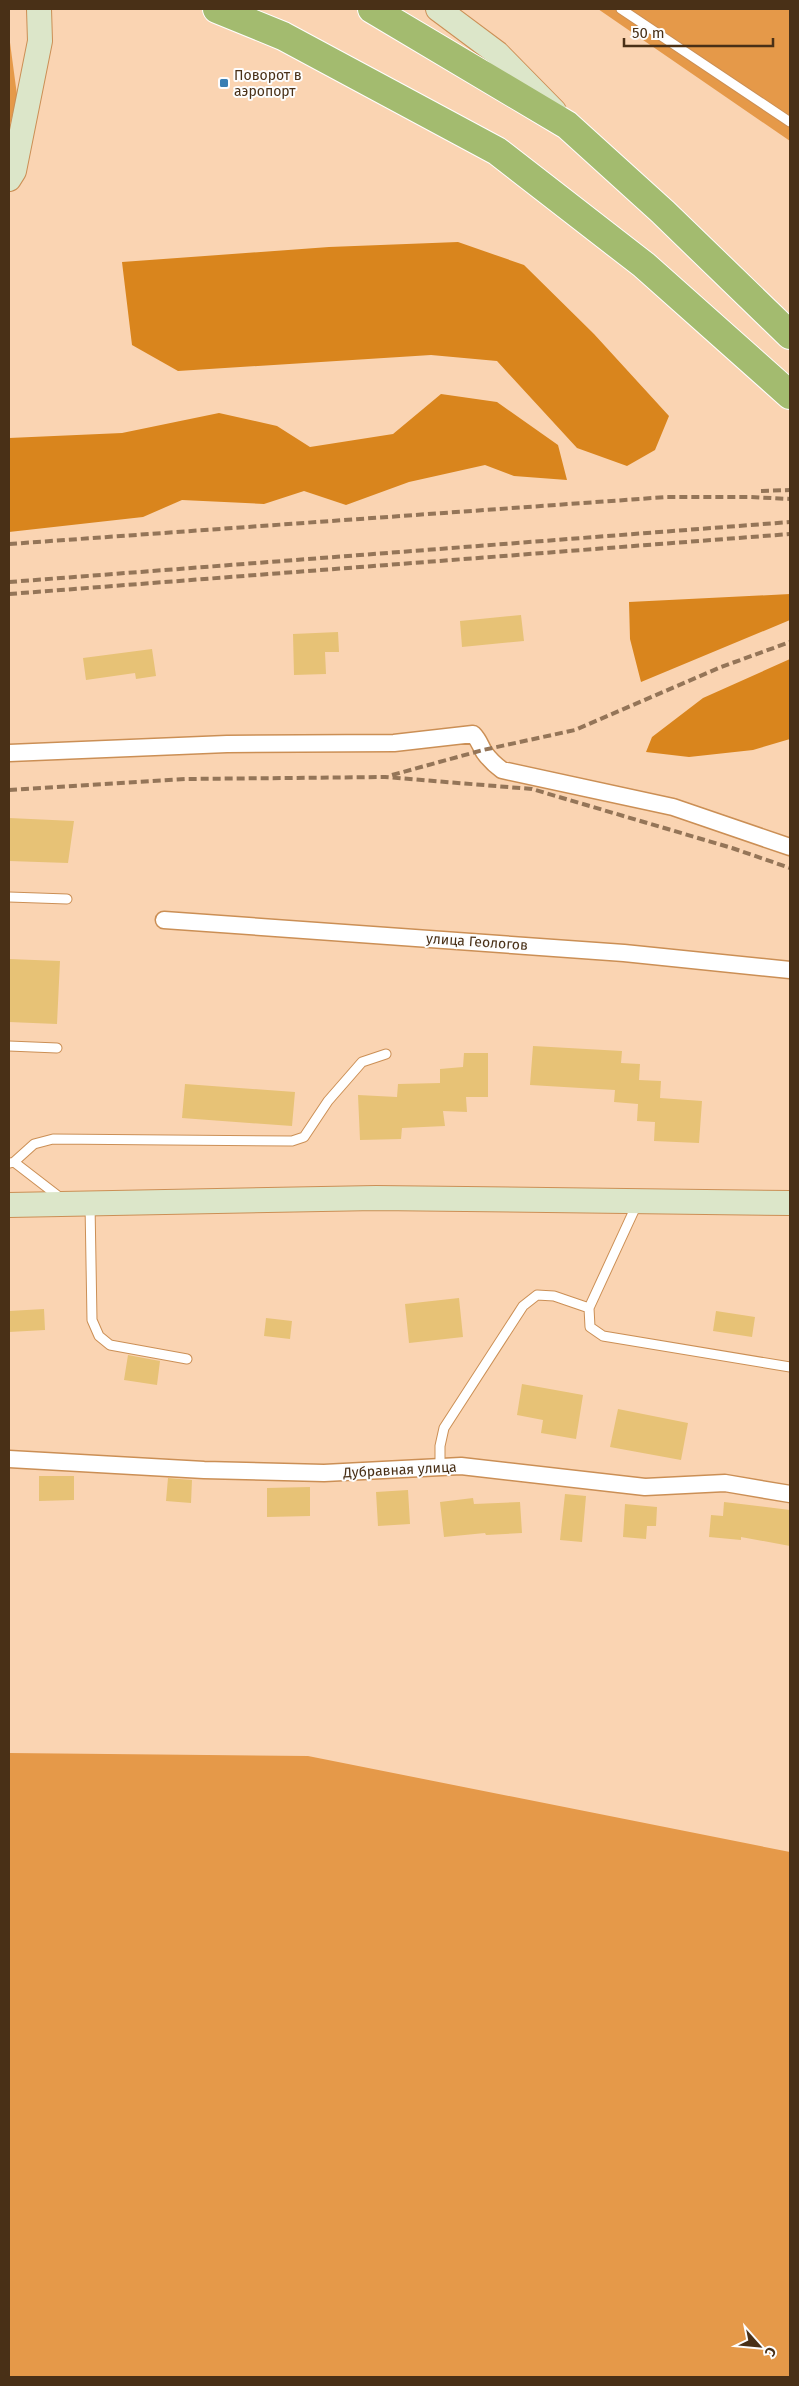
<svg xmlns="http://www.w3.org/2000/svg" width="799" height="2386" font-family="'Fira Sans',sans-serif">
<style>
.green{fill:#e59949}
.forest{fill:#d9851d}
.building{fill:#e7c276}
.lines{fill:none;stroke-linecap:round;stroke-linejoin:round}
.service-casing{stroke:#cb8f55;stroke-width:11}
.minor-casing{stroke:#cb8f55;stroke-width:19}
.secondary-casing{stroke:#cb8f55;stroke-width:26}
.trunk-casing{stroke:#fff;stroke-width:30}
.service{stroke:#fff;stroke-width:9}
.minor{stroke:#fff;stroke-width:16}
.secondary{stroke:#dce6c9;stroke-width:24}
.trunk{stroke:#a3bb6f;stroke-width:28}
.rail{stroke:#947558;stroke-width:4;stroke-dasharray:8 4;stroke-linecap:butt}
.poi-dot{fill:#387eb3;stroke:#fdfdfd;stroke-width:2}
.labels{text-anchor:middle;dominant-baseline:central;stroke-width:4;stroke-linejoin:round;paint-order:stroke}
.poi-label{font-size:14px;fill:#493017;stroke:#fdfdfd;text-anchor:start}
.street-label{font-size:14px;fill:#493017;stroke:#fdfdfd}
</style>
<rect width="100%" height="100%" fill="#fad4b2"/>
<path class="green" d="M598,9H790V141Z
M9,35L17,95L9,130Z
M9,1753L308,1756L790,1852V2377H9Z"/>
<path class="forest" d="M458,242L524,265L594,334L669,416L655,450L627,466L577,448L497,361L431,355L178,371L132,345L122,262L329,247Z
M441,394L497,402L558,445L567,480L514,476L485,465L409,482L346,505L304,491L264,504L182,500L143,517L9,532V438L122,433L219,413L277,426L310,447L393,434Z
M790,594V620L641,682L630,639L629,602Z
M790,659V739L753,750L689,757L646,752L652,737L703,698Z"/>
<path class="building" d="M521,615L524,641L462,647L460,621Z
M338,632L339,652H325L326,674L294,675L293,634Z
M152,649L156,676L136,679L135,673L86,680L83,658Z
M9,818L74,821L68,863L9,861Z
M9,959L60,961L57,1024L9,1022Z
M533,1046L622,1051L621,1063L640,1064L639,1080L661,1081L660,1098L702,1101L699,1143L654,1141L655,1122L637,1121L638,1104L614,1102L615,1090L530,1085Z
M464,1053H488V1097H466L467,1112L443,1111L445,1126L402,1128L401,1139L360,1140L358,1095L397,1097L398,1084L440,1083V1069L463,1067Z
M185,1084L295,1092L292,1126L182,1118Z
M459,1298L463,1337L409,1343L405,1304Z
M44,1309L45,1330L9,1332V1311Z
M716,1311L755,1317L752,1337L713,1331Z
M266,1318L292,1321L290,1339L264,1336Z
M128,1355L160,1361L157,1385L124,1380Z
M522,1384L583,1395L576,1439L541,1433L543,1420L517,1415Z
M618,1409L688,1423L681,1460L610,1447Z
M39,1476H74V1500L39,1501Z
M168,1478L192,1480L191,1503L166,1501Z
M310,1487V1516L267,1517V1488Z
M408,1490L410,1524L378,1526L376,1492Z
M565,1494L586,1496L582,1542L560,1540Z
M473,1498L474,1504L520,1502L522,1533L486,1535L485,1533L444,1537L440,1502Z
M724,1502L790,1510V1546L741,1537V1540L709,1537L711,1515L723,1516Z
M625,1504L657,1507L656,1526H647L646,1539L623,1537Z"/>
<g class="lines">
<g class="service-casing">
<path id="service" d="M621,9L790,122
M9,897L67,899
M9,1046L57,1048
M14,1162L34,1144L53,1139L292,1141L304,1137L328,1101L362,1062L386,1054
M10,1163L14,1162L62,1199
M90,1204L92,1320L99,1336L110,1345L187,1359
M637,1204L589,1308L590,1327L603,1336L790,1367
M440,1467V1446L444,1428L523,1306L537,1295L554,1296L589,1308"/>
</g>
<g class="minor-casing">
<path id="minor" d="M9,753L227,744L394,743L473,734C479,740 480,745 484,752C489,759 495,765 502,770L673,807L790,847
M164,920L624,953L790,970
M9,1459L204,1470L324,1473L461,1466L645,1487L725,1483L790,1494"/>
</g>
<g class="secondary-casing">
<path id="secondary" d="M438,9L497,53L554,111
M9,179L14,171L40,41L39,9
M9,1205L376,1198L790,1203"/>
</g>
<g class="trunk-casing">
<path id="trunk" d="M217,9L283,36L497,151L644,265L790,395
M372,9L567,125L663,212L790,335"/>
</g>
<use href="#service" class="service"/>
<use href="#minor" class="minor"/>
<use href="#secondary" class="secondary"/>
<use href="#trunk" class="trunk"/>
<path class="rail" d="M761,491L790,490
M9,544L667,497H751L790,499
M9,582L790,522
M9,594L790,534
M392,775L483,750L575,730L721,667L790,642
M9,790L186,779L385,777L532,789L732,848L790,868"/>
</g>
<rect class="poi-dot" x="219" y="78" width="10" height="10" rx="2.5"/>
<g class="labels">
<g class="poi-label">
<text x="234" y="75">Поворот в<tspan x="234" dy="16">аэропорт</tspan></text>
</g>
<g class="street-label">
<text transform="translate(477 942) rotate(4)">улица Геологов</text>
<text transform="translate(400 1470) rotate(-3)">Дубравная улица</text>
</g>
</g>
<rect width="799" height="2386" fill="none" stroke="#493017" stroke-width="20"/>
<g transform="translate(759 2346) rotate(117)" stroke="#fdfdfd" stroke-width="4" paint-order="stroke">
<path d="M0-4L9 19L0 12L-9 19Z" fill="#493017"/>
<text y="-8" font-size="14" font-weight="bold" text-anchor="middle" fill="#493017">С</text>
</g>
<path d="M624 38v8h149v-8" fill="none" stroke="#493017" stroke-width="2.5"/>
<text x="632" y="38" font-size="15" fill="#493017" stroke="#fdfdfd" stroke-width="4" paint-order="stroke">50 m</text>
</svg>
